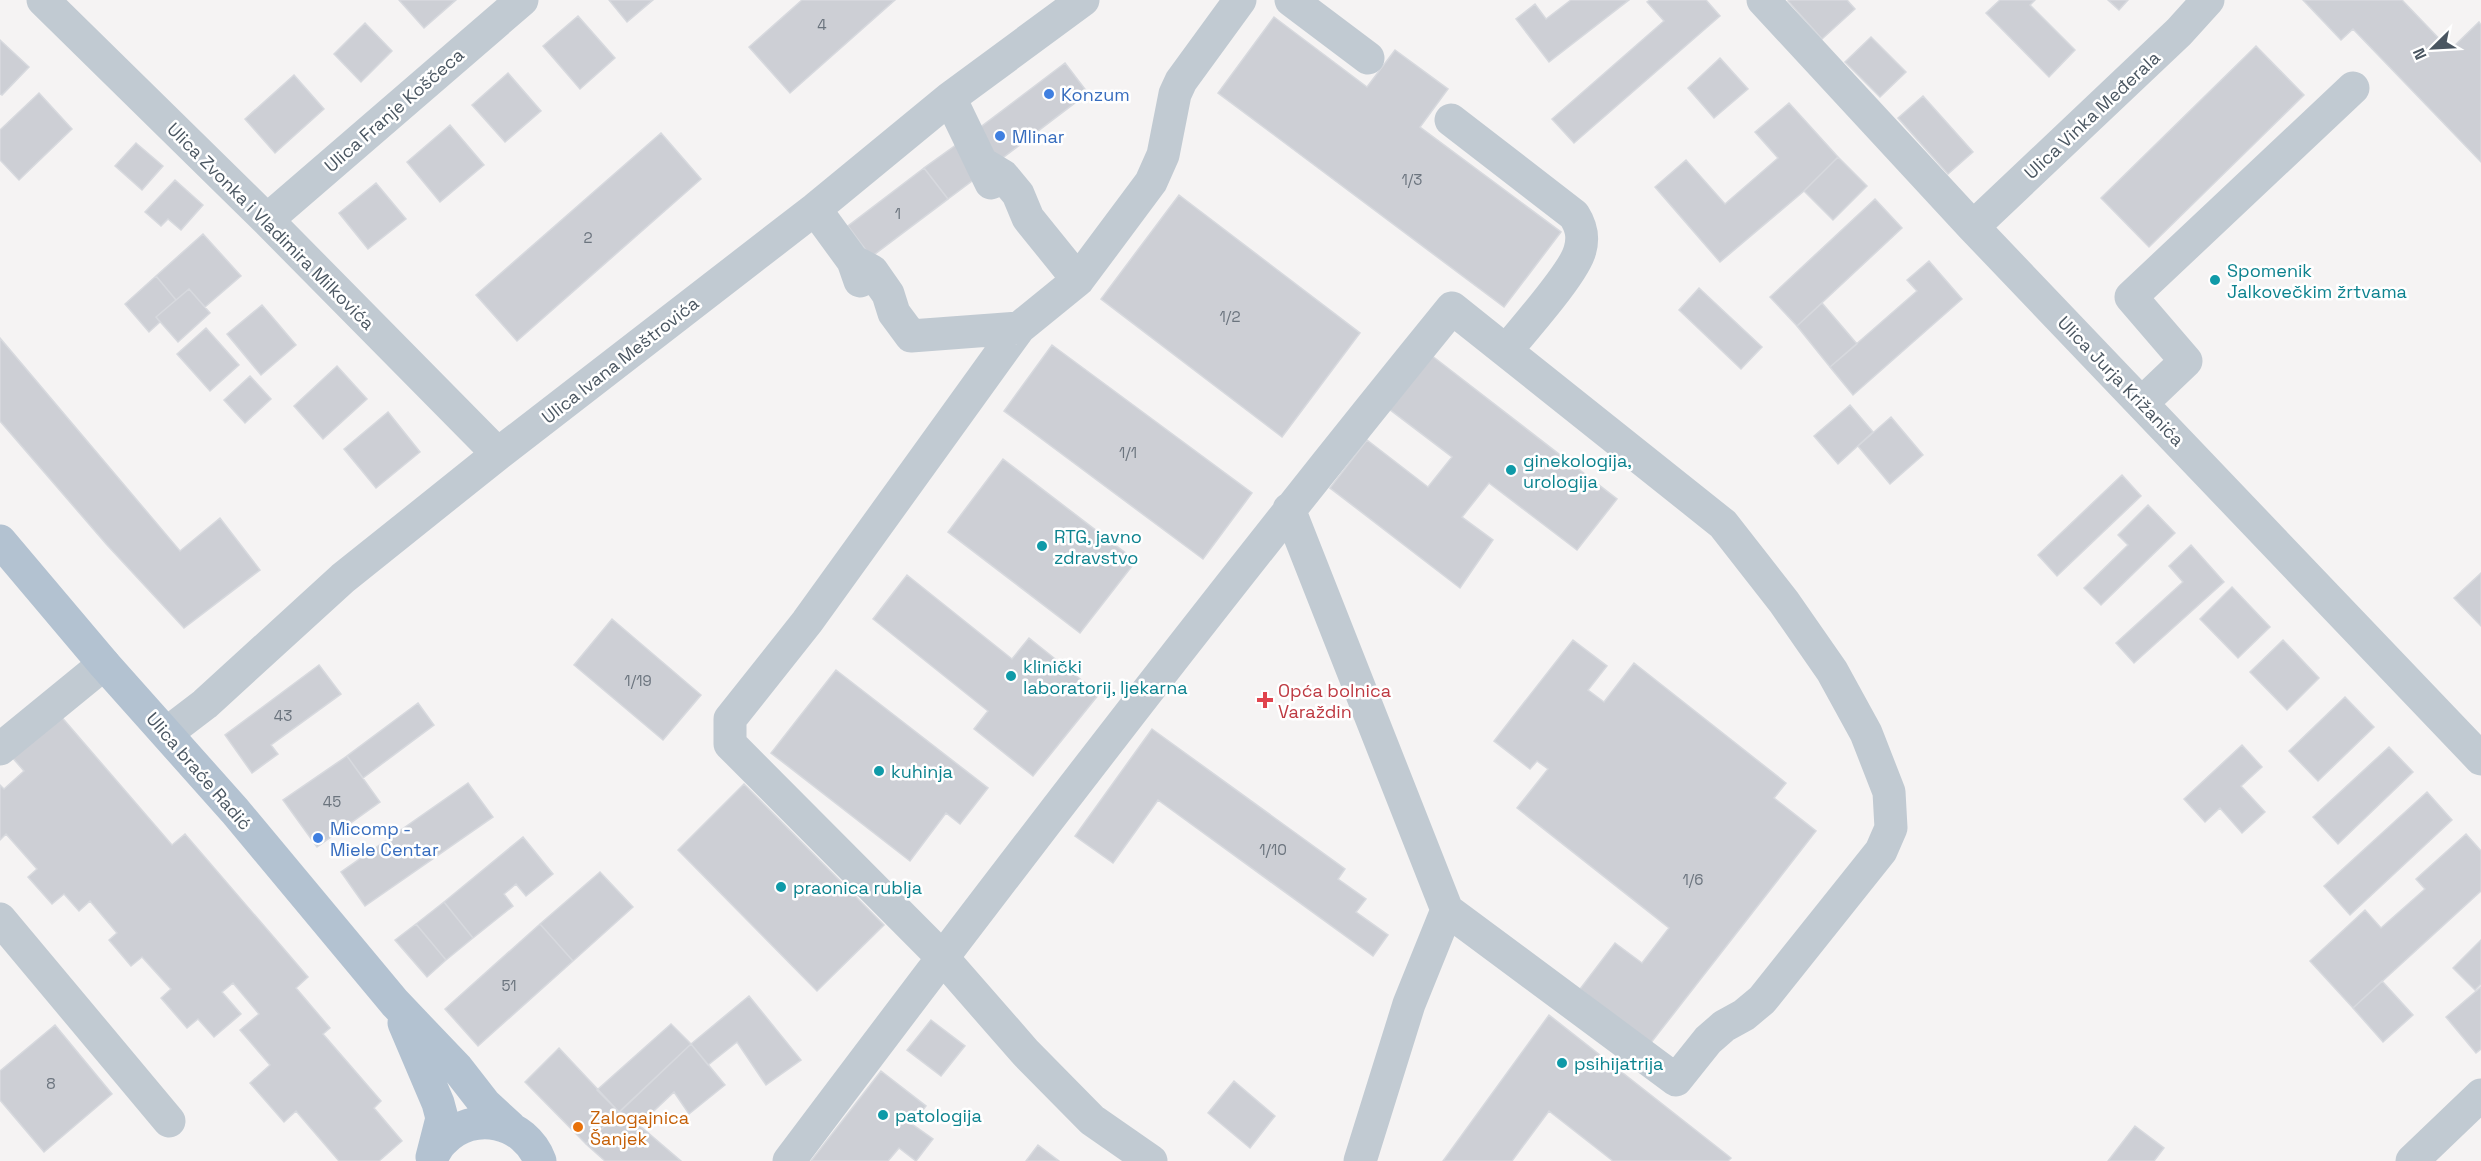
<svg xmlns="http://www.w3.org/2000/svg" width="2481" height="1161" font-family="'Space Grotesk',sans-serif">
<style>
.building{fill:#cdcfd5;stroke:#d7d9de;stroke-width:1.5}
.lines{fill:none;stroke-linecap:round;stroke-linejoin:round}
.minor{stroke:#c1cad2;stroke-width:33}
.major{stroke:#b3c2d1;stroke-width:33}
.shop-dot{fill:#3f7fe0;stroke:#fff;stroke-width:2}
.culture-dot{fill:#0f9aa8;stroke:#fff;stroke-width:2}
.health-dot{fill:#e0444e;stroke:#fff;stroke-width:2}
.food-dot{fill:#e8710a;stroke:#fff;stroke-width:2}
.labels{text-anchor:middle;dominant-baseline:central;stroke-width:5;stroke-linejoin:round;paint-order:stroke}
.number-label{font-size:15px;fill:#6b747e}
.shop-label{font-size:18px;fill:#366cbe;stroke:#fff;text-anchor:start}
.street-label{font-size:18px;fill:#4a5661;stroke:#fff}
.culture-label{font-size:18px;fill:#0d838f;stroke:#fff;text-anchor:start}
.health-label{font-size:18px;fill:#be3a42;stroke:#fff;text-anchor:start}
.food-label{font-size:18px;fill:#c56008;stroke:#fff;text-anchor:start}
</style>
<rect width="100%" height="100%" fill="#f5f3f3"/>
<path class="building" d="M399,0H456L424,28Z
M609,0H653L627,22Z
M802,0H895L790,93L749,47Z
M1571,0H1629L1549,62L1516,19L1535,4L1546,19Z
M1650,0H1706L1720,16L1574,143L1552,119L1664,21L1647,2Z
M1790,0H1847L1855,9L1822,39L1788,1Z
M2000,0H2035L2030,5L2075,50L2049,77L1986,13Z
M2108,0H2128L2119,10Z
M2303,0H2402L2450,50L2479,22L2481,25V162L2353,29L2341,40Z
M578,16L615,58L580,89L543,46Z
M1274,17L1367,87L1395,50L1448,89L1420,127L1561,232L1504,307L1218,93Z
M365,23L392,51L361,82L334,54Z
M1871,37L1906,72L1880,97L1845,62Z
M0,40L29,67L2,95L0,94Z
M2256,46L2304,95L2149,247L2101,198Z
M1720,58L1748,89L1714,118L1688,88Z
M1065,63L1088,93L996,163L974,132Z
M508,73L541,111L505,142L472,105Z
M294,75L324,109L275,153L245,119Z
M39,93L72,129L19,180L0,160V130Z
M1923,96L1973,152L1948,174L1898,118Z
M1789,103L1838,157L1804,191L1720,262L1655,187L1686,160L1725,204L1778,158L1755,132Z
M450,125L484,165L440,202L407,162Z
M974,132L996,163L948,199L924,168Z
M661,133L701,179L517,341L476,295Z
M136,143L163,166L142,190L115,166Z
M1838,157L1867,186L1833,220L1804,191Z
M924,168L948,199L871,257L848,226Z
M175,180L203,205L181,230L168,219L161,226L145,212Z
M376,183L406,219L368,249L339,213Z
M1179,195L1360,333L1282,437L1101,299Z
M1875,199L1902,228L1797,326L1770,297Z
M203,234L241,276L205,307L189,289L176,300L156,276Z
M1929,261L1962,299L1853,395L1830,367L1917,291L1907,280Z
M156,276L176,300L156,317L160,322L149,332L125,304Z
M1699,288L1762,347L1741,369L1679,310Z
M189,289L210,313L178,342L156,317Z
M1822,303L1857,344L1830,367L1797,326Z
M262,305L296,345L261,375L227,334Z
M206,328L239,365L210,391L177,354Z
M0,338L180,551L220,518L260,570L184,628L107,545L0,421Z
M1052,345L1252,493L1203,559L1004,411Z
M1431,355L1617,499L1577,550L1489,483L1462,517L1493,540L1460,588L1330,488L1367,440L1428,487L1452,457L1389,409Z
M337,366L367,399L323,439L294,406Z
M250,376L271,399L245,423L224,400Z
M1850,405L1873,432L1838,464L1814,436Z
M388,412L420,452L376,488L344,449Z
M1891,417L1923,455L1890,484L1858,446Z
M1003,459L1136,561L1080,633L948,532Z
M2122,475L2141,496L2057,576L2038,555Z
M2148,505L2175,533L2101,605L2084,588L2128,545L2118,535Z
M2191,545L2224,582L2134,663L2116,643L2183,582L2169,566Z
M2481,573V626L2454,598Z
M907,575L1012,659L1029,638L1099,694L1033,776L974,729L988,711L873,619Z
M2232,587L2270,627L2238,658L2200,619Z
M612,619L701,695L663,740L574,665Z
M1573,640L1607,666L1588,690L1604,702L1634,663L1786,783L1774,798L1816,831L1650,1044L1580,989L1615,943L1642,963L1669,928L1517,808L1548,769L1537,761L1530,769L1494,741Z
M2283,640L2319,678L2287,710L2250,672Z
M319,665L341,694L271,745L278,754L252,773L225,735Z
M836,670L988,788L960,824L946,813L910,861L771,753Z
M2345,697L2374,727L2318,781L2289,751Z
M418,703L434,725L363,778L347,756Z
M59,714L172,845L185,834L308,977L296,988L330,1028L323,1034L381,1101L374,1108L402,1141L379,1161H339L296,1111L284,1122L250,1083L270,1065L240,1030L259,1014L233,983L222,992L241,1014L214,1037L198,1019L187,1028L161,998L171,989L142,957L131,966L109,940L117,933L90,901L79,911L64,894L52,904L28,877L37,869L6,834L0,840V785L4,789L24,771L11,756Z
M1152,729L1345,869L1338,879L1366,899L1356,912L1388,935L1373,956L1158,800L1113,863L1075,836Z
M2242,745L2262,767L2241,786L2265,812L2242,833L2220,808L2205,822L2184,799Z
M2389,747L2413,772L2338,844L2313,817Z
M347,756L380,802L317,847L283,800Z
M468,783L493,817L365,906L341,872Z
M744,784L884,925L817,991L678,850Z
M2427,792L2452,820L2350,915L2324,886Z
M2466,834L2481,851V891L2353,1008L2310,961L2365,910L2381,928L2425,889L2416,879Z
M523,837L553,874L526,896L516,884L504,894L513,906L473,938L444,902Z
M600,872L633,907L573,961L540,924Z
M444,902L473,938L446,960L416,924Z
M416,924L446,960L427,977L395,940Z
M540,924L573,961L478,1046L445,1009Z
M2481,940V984L2475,990L2453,968Z
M2382,981L2413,1015L2383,1042L2353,1008Z
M2481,987V1049L2476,1053L2446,1017Z
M749,996L801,1060L766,1085L737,1042L708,1065L691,1044Z
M1549,1015L1731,1158L1728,1161H1613L1549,1111L1512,1161H1443Z
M931,1020L965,1046L941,1076L907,1050Z
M671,1024L691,1044L619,1112L597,1090Z
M55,1025L112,1094L44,1152L0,1100V1071Z
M691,1044L725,1085L689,1114L674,1092L639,1125L681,1161H605L586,1144Z
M559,1048L619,1112L586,1144L525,1082Z
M881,1071L926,1106L912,1124L933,1139L916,1161L899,1148L888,1161H811Z
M1234,1081L1275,1116L1250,1148L1208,1113Z
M2135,1126L2164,1148L2154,1161H2108Z
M1038,1145L1059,1161H1026Z"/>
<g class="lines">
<path class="minor" d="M43,0L267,220L498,454
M1291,0L1368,58
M1763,0L1973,227L2481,759
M950,98L991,183
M1451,120L1574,215C1581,226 1584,236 1580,250C1575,272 1523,330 1506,351
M983,164L1003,176L1018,194L1028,218L1078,280
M815,209L853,261L860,281
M267,220L522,0
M1973,227L2179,32L2208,0
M853,261L872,271L888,294L894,313L911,336L1019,328
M2142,403L2186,361L2131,297L2353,88
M167,733L205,704L343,578L498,454L815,209L950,98L1083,0
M0,749L104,664
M0,919L169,1121
M789,1161C1005,873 1225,587 1452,308L1723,524L1784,602L1832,671L1866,733L1889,792L1891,828L1881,851L1762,1000L1744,1015L1724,1026L1708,1040L1676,1080L1447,910L1289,509
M1151,1161L1092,1120L1025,1052L942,957L730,744V719L807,622L1019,328L1078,280L1151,182L1163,155L1175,94L1181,81L1240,0
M1360,1161L1409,1004L1447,910
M2412,1161L2481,1095"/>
<path class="major" d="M0,541L104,664L235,811L395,1003L457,1068L485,1104L510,1127
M404,1023L438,1103L442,1118L432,1157
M432,1157C435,1152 438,1145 443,1141C473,1109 525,1121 540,1161"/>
</g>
<g class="shop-dot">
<circle cx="1049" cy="94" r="6"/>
<circle cx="1000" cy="136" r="6"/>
<circle cx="318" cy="838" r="6"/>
</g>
<g class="culture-dot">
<circle cx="2215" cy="280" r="6"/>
<circle cx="1511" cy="470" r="6"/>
<circle cx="1042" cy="546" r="6"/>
<circle cx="1011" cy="676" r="6"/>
<circle cx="879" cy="771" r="6"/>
<circle cx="781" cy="887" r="6"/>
<circle cx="1562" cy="1063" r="6"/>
<circle cx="883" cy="1115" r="6"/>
</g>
<path class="health-dot" d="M1262 691h6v6h6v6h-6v6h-6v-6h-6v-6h6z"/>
<circle class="food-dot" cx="578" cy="1127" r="6"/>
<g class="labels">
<g class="number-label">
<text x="822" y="24">4</text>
<text x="1412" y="179">1/3</text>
<text x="898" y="213">1</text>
<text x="588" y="237">2</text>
<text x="1230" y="316">1/2</text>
<text x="1128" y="452">1/1</text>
<text x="638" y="680">1/19</text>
<text x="283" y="715">43</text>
<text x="332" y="801">45</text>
<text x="1273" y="849">1/10</text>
<text x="1693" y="879">1/6</text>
<text x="509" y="985">51</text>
<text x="51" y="1083">8</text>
</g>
<g class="shop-label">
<text x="1061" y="94">Konzum</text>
<text x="1012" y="136">Mlinar</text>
<text x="330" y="828">Micomp -<tspan x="330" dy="21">Miele Centar</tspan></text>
</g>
<g class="street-label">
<text transform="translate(394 110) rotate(-41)">Ulica Franje Koščeca</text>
<text transform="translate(2092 115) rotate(-43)">Ulica Vinka Međerala</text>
<text transform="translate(271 226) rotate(45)">Ulica Zvonka i Vladimira Milkovića</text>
<text transform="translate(620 360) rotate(-38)">Ulica Ivana Meštrovića</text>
<text transform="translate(2121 381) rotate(46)">Ulica Jurja Križanića</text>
<text transform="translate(199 771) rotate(49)">Ulica braće Radić</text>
</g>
<g class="culture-label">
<text x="2227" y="270">Spomenik<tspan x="2227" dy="21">Jalkovečkim žrtvama</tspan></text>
<text x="1523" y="460">ginekologija,<tspan x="1523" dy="21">urologija</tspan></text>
<text x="1054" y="536">RTG, javno<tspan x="1054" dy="21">zdravstvo</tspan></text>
<text x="1023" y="666">klinički<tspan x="1023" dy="21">laboratorij, ljekarna</tspan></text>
<text x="891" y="771">kuhinja</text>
<text x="793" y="887">praonica rublja</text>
<text x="1574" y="1063">psihijatrija</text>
<text x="895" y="1115">patologija</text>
</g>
<g class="health-label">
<text x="1278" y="690">Opća bolnica<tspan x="1278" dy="21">Varaždin</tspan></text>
</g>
<g class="food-label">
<text x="590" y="1117">Zalogajnica<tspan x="590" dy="21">Šanjek</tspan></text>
</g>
</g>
<g transform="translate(2433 48) rotate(246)" stroke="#ffffff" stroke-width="4.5" paint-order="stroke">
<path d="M0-4.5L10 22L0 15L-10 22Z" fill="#4a5661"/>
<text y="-9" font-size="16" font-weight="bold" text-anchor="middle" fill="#4a5661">N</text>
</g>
</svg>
